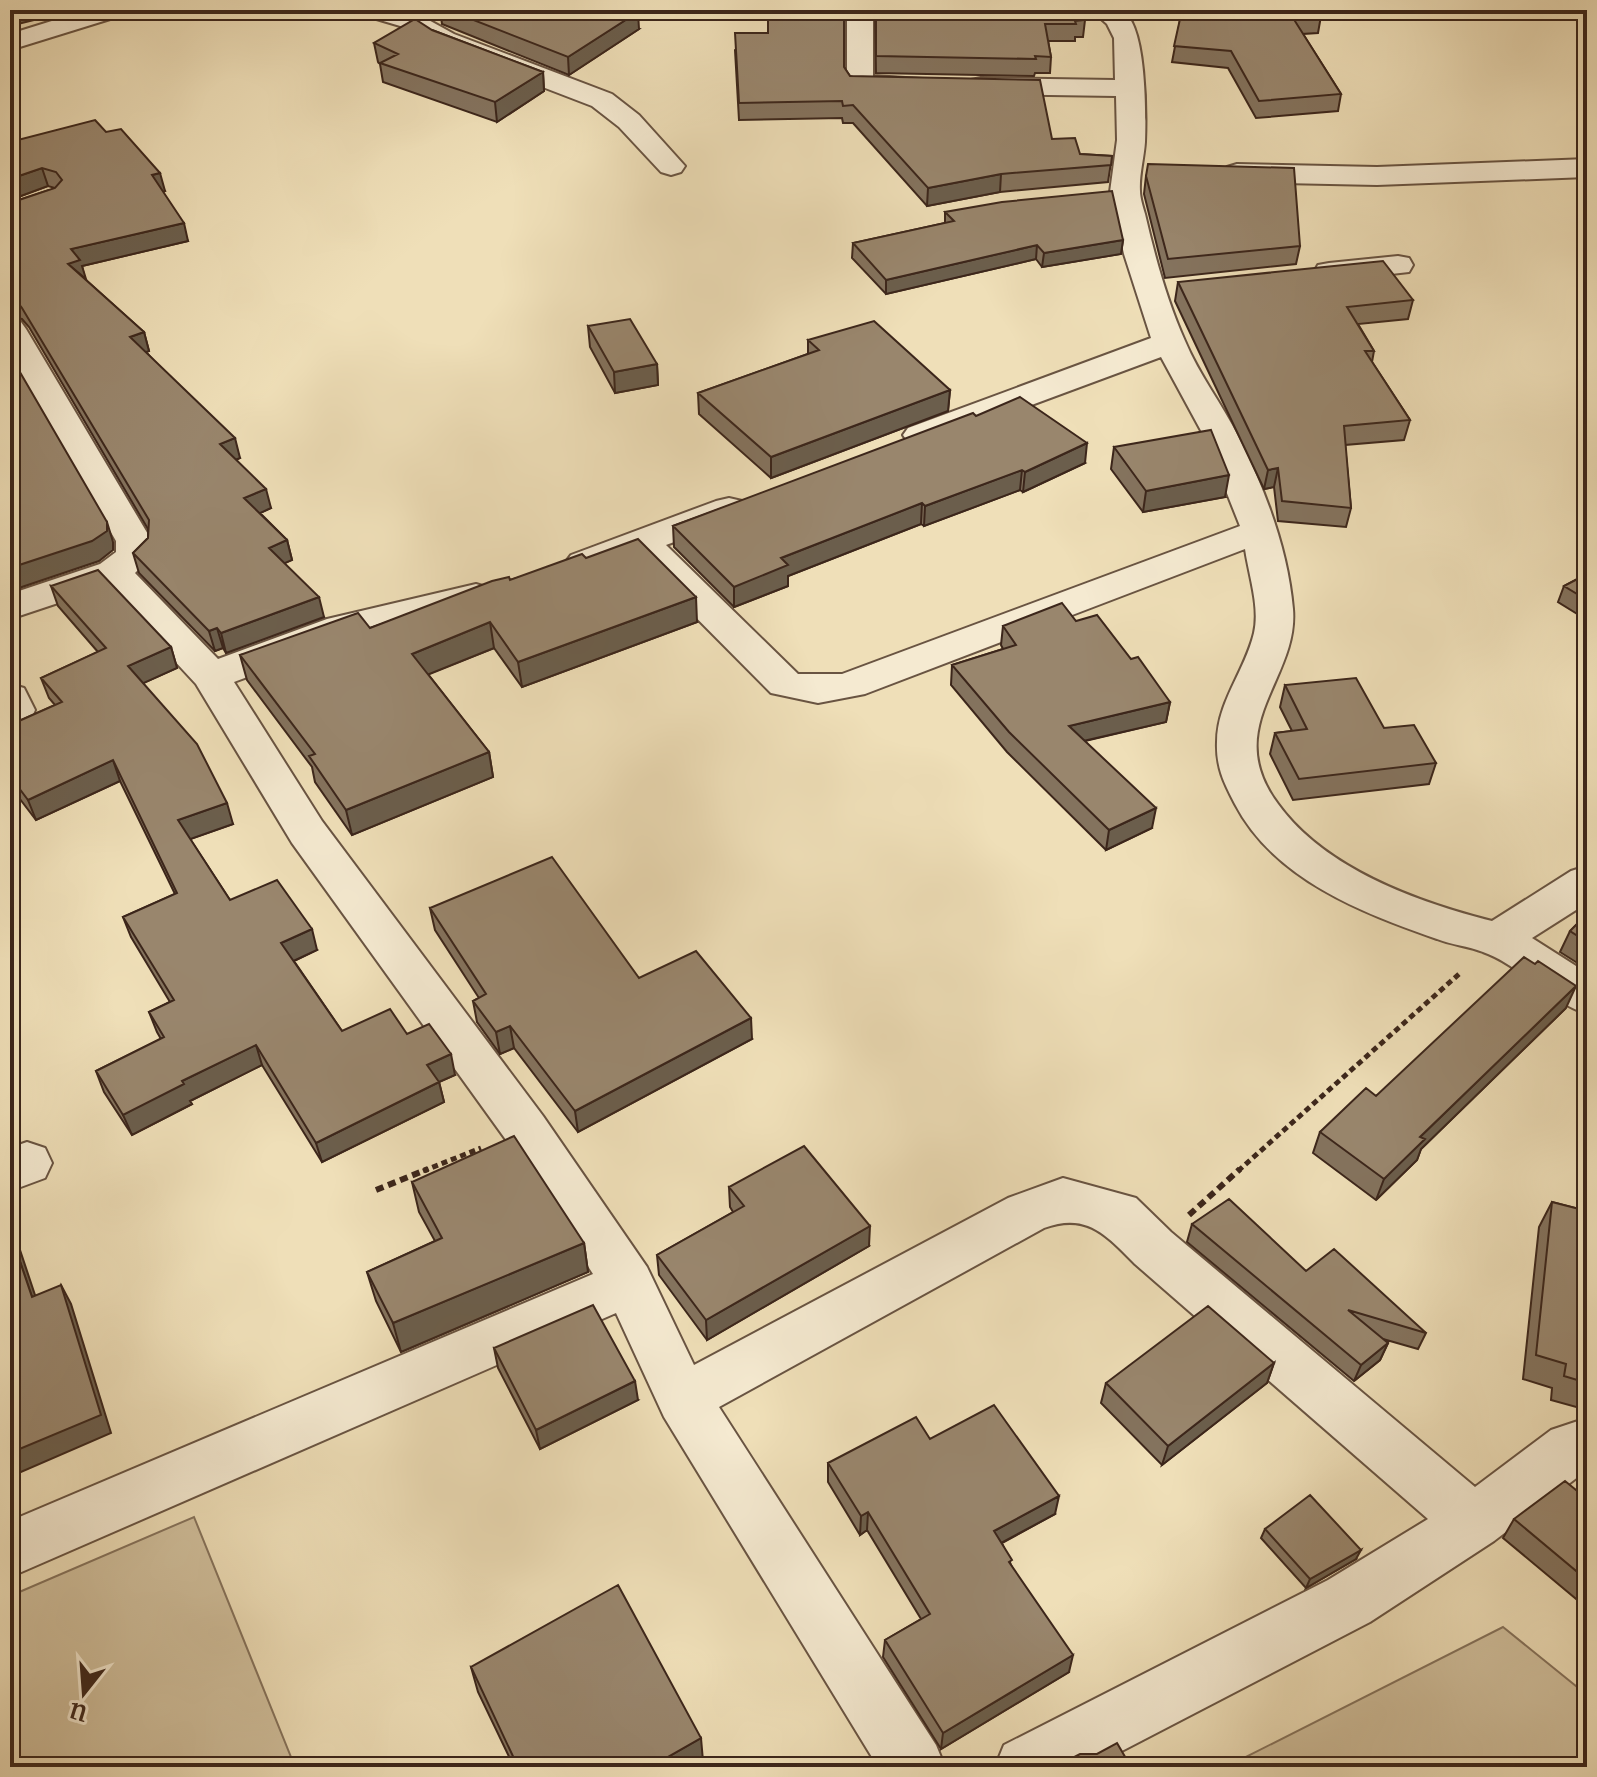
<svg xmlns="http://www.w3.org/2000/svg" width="1597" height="1777" font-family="'IM FELL French Canon',serif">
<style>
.green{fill:#d1c09d;stroke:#86735c;stroke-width:2}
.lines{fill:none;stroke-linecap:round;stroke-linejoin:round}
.minor-casing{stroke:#695442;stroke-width:4}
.path-far1{stroke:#3c261b;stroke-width:5;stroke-dasharray:6 4;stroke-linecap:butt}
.path{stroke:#3c261b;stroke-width:6;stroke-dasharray:8 5;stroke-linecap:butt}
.minor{fill:#f5ead1;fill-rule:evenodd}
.wall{fill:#84735e;stroke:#3c261b;stroke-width:2}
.shaded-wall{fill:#6b5e4c;stroke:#3c261b;stroke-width:2}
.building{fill:#99866d;stroke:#3c261b;stroke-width:2}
</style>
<rect width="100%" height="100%" fill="#efdfb8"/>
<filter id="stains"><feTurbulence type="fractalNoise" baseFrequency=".0025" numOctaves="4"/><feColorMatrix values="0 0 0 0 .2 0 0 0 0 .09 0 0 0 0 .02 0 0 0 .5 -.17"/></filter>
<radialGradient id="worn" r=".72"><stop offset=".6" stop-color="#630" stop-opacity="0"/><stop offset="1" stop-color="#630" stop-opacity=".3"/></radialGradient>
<path class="green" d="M194,1517L295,1767H10V1596Z
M1503,1627L1587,1695V1767H1226Z"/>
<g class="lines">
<g class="minor-casing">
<path id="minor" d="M87,10H127L123,15L10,50V34Z
M359,10H399L425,18L454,34L612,94L639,115L685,166L681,172L671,175L661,172L619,127L592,106L436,46L407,28L363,15Z
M847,10H873V76L922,79L925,85L922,91L912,93L850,90L847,84Z
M1091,10C1100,10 1114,8 1121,11C1147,20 1146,118 1145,142C1144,158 1139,175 1140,191C1140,198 1143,207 1145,214C1155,257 1167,301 1185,341C1199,375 1222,404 1238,436C1265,489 1288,550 1293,609C1299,679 1220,726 1278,804C1325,869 1417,902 1492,921L1571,871L1587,866V903L1532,938L1587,973V1014C1548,1001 1520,965 1483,952C1468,946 1452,945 1437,939C1362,913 1274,879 1235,804C1224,783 1216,767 1217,742C1217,702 1245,671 1254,633C1260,607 1249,576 1245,549L865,694L818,703L771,693L636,557L584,574L571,571L565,563L571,555L716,501L729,498L742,501L747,509L742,517L666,545L798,674H842L1240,526L1205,438L1161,357L932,442L920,445L908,442L903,435L908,428L1151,338L1124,254L1110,192L1117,140L1116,96L981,94L971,92L968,86L971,80L981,78L1115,80L1114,38L1107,24Z
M1587,159V177L1377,185L1237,182L1227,179L1223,173L1227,167L1237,164L1377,167Z
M1398,256L1409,258L1413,265L1409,272L1329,281L1318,279L1314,272L1318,265L1329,263Z
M10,319L21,322L26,329L152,541V556L135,573L218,659L327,619L476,584L489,588L495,596L489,604L352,638L234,682L322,821L543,1116L647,1267L694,1365L1008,1198L1063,1178L1136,1198L1171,1232L1475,1487L1551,1430L1587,1418V1470L1494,1541L1370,1622L1091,1767H995L1004,1745L1328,1580L1428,1519L1135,1264C1106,1235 1087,1212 1044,1228L719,1407L936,1745L945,1767H878L664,1417L616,1313L10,1577V1521L593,1274L509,1144L292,843L196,684L106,587L10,619V594L100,564L116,552V541L10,357Z
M10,684L24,688L35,710L24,734L10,738Z
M27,1142L45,1148L52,1163L45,1178L10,1191V1148Z"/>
</g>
<path class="path-far1" d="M423,1171L481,1148
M1238,1171L1459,974"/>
<path class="path" d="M376,1190L428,1169
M1189,1215L1240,1169"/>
<use href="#minor" class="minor"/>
</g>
<path class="wall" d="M440,10H499L526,17L639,29L569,75L442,24Z
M875,10H1082L1085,20L1083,37H1075V41H1048L1051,57L1050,73H1035L1034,76L876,73Z
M1182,10L1321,16L1318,33L1303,34L1341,94L1338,111L1256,118L1228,68L1172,62Z
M432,30L543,72L544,91L497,122L383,82L380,64L378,62L374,43Z
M768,33L844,67L850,76L1052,139L1080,154L1112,156L1108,182L1000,192L927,206L853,123H843L842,118L739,120L735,50Z
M106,132L165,191L163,192L188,241L82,266L85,279L144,332L149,351L146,352L240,458L236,460L271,508L260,513L287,540L292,560L284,563L324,617L226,653L223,648L215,651L139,573L133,553L148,538V529L29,327L22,319L10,317V203L55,188L48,186L10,200V142Z
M1146,176L1300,246L1296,264L1165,278L1144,194Z
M945,212L1123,240L1121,254L1042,267L1036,259L886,294L852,258L853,243L945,223Z
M1178,282L1413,300L1408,319L1358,324L1374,351L1372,362L1410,420L1404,440L1345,445L1351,508L1346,527L1278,521L1274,487L1264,489L1175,301Z
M588,326L657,364L658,385L615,393L590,347Z
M808,340L950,390L948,411L771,478L699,414L698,393L808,354Z
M976,416L1085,463L1023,492L1020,490L924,526L921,524L788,576V586L734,607L674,547L673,526Z
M1114,447L1225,497L1143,512L1111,469Z
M586,558L697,622L522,687L494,648L428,674L489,752L493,777L352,835L315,782L312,767L247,680L240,655L370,628L510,580Z
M1587,574V620L1558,602L1564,586Z
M51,586L171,647L177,668L143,683L233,824L190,839L230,900L317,950L294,961L342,1031L407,1034L455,1075L439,1082L444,1102L322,1162L262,1065L190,1101L192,1104L132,1135L104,1092L96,1071L161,1039L157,1032L149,1012L170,1002L131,937L123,917L175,894L120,781L36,820L10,786V725L55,705L49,698L41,678L98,652L58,606Z
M1076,621L1131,659L1170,702L1166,722L1085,741L1152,828L1106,850L1007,752L951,685L952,665L1003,649L1001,645L1003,626Z
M1285,685L1384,728L1436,763L1429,784L1293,800L1270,754L1275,733L1292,731L1280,707Z
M430,908L639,978L752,1039L578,1132L514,1048L500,1054L477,1022L473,1001L479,998L435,930Z
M1587,914V969L1560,952L1570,931Z
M1566,1008L1421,1149L1417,1160L1376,1200L1313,1153L1320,1132L1376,1096Z
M412,1182L584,1243L588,1272L401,1352L376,1301L367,1272L435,1241L419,1212Z
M729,1187L869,1246L707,1340L659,1275L657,1255L733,1212L730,1207Z
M1552,1202L1587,1211V1410L1551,1400L1552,1388L1523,1379L1539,1227Z
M1192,1224L1306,1271L1426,1333L1418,1349L1383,1339L1388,1343L1380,1360L1354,1381L1187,1242Z
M494,1348L638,1400L540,1449L498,1368Z
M1274,1363L1267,1383L1162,1465L1101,1403L1106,1383Z
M930,1439L1055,1514L1002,1543L1011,1565L1069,1672L941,1749L883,1657L885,1640L921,1619L867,1530L860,1535L828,1482V1463Z
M1587,1499V1608L1503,1538L1514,1519Z
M1265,1529L1356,1559L1306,1588L1261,1538Z
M471,1667L703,1761L694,1767H514L478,1692Z"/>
<path class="shaded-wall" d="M10,10H74L10,26Z
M638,12L639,29L569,75L568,57Z
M543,72L544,91L497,122L495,102Z
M42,168L48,186L10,200V179Z
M160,173L165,191L157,194L152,175Z
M1001,174L1000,192L927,206L928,188Z
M184,223L188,241L82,266L86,279L68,264L71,249Z
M1123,240L1121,254L1042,267L1044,253Z
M1037,245L1036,259L886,294V280Z
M144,332L149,351L136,356L130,337Z
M657,364L658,385L615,393L614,372Z
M950,390L948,411L771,478V457Z
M235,438L240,458L225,464L220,444Z
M1087,443L1085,463L1023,492L1025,472Z
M1278,468L1274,487L1264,489L1268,470Z
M1022,470L1020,490L924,526L925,506Z
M1229,475L1225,497L1143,512L1146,491Z
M266,489L271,508L249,518L244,498Z
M922,503L921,524L788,576V586L734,607V587L781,558Z
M107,522L113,542V550L99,561L10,591V568Z
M287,540L292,560L274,568L269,548Z
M319,597L324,617L226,653L221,633Z
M696,597L697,622L522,687L518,662Z
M490,622L494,648L417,679L412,654Z
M217,628L223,648L215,651L209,631Z
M171,647L177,668L135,687L128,666Z
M1170,702L1166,722L1066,745L1069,726Z
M489,752L493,777L352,835L346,810Z
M113,760L120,781L36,820L28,800Z
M227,803L233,824L185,841L178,820Z
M1156,808L1152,828L1106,850L1109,830Z
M312,929L317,950L287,964L281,943Z
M1576,986L1566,1008L1421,1149L1417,1160L1376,1200L1384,1179L1420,1137Z
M751,1018L752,1039L578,1132L575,1111Z
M510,1026L514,1048L500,1054L496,1032Z
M256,1045L262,1065L190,1101L192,1104L132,1135L123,1115L182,1081Z
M451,1054L455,1075L432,1085L427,1065Z
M439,1082L444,1102L322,1162L316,1143Z
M10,1220L42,1316L32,1297L10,1232Z
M870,1226L869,1246L707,1340L706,1320Z
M584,1243L588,1272L401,1352L393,1323Z
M61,1285L71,1304L111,1433L14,1475L10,1469V1453Z
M1388,1343L1380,1360L1354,1381L1361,1365Z
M1274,1363L1267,1383L1162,1465L1168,1446Z
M635,1381L638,1400L540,1449L536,1430Z
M1059,1496L1055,1514L990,1549L994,1531Z
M868,1512L867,1530L860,1535L861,1516Z
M1361,1550L1356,1559L1306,1588L1310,1579Z
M1073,1655L1069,1672L941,1749L943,1733Z
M701,1738L703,1761L694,1767H662L661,1761Z"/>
<path class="building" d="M448,10H499L526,17L538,10H630L638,12L568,57Z
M768,10H844V67L850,76L1040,80L1052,139L1075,138L1080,154L1112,156L1111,165L1001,174L928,188L853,105L843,106L842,101L739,103L735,33H768Z
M876,10H1082L1085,20L1075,21L1076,24H1045L1051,57L1035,56L1036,59L876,56Z
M1182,10H1317L1321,16L1293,18L1341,94L1259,101L1231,51L1174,46Z
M415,19L432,30L543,72L495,102L380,63L398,54L374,43Z
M95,120L106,132L121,129L160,173L152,175L184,223L71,249L80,260L68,264L144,332L130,337L235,438L220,444L266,489L244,498L287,540L269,548L319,597L221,633L217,628L209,631L133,553L148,538L149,520L22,308L16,300L10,299V203L55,188L62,180L56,172L42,168L10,179V142Z
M1148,164L1294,168L1300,246L1168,259L1146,176Z
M1112,191L1123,240L1044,253L1037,245L886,280L853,243L954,221L945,212L1002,202Z
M1383,261L1413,300L1347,307L1374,351H1365L1410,420L1344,426L1351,508L1282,501L1278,468L1268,470L1178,282Z
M630,319L657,364L614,372L588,326Z
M874,321L950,390L771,457L698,393L819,350L808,340Z
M10,355L107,522V531L92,541L10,568Z
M1020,397L1087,443L1025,472L1022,470L925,506L922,503L781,558L788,565L734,587L673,526L973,413L976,416Z
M1211,430L1229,475L1146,491L1114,447Z
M638,539L696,597L518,662L490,622L412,654L489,752L346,810L309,756L315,754L240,655L358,613L370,628L492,581L509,577L510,580L582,554L586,558Z
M98,570L171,647L128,666L197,744L227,803L178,820L230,900L277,880L312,929L281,943L342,1031L390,1009L407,1034L429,1024L451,1054L427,1065L439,1082L316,1143L256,1045L182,1081L184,1084L123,1115L96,1071L164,1037L149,1012L174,1000L123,917L177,893L113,760L28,800L10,776V725L62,702L41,678L106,648L51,586Z
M1587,574V600L1564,586Z
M1062,603L1076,621L1097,615L1131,659L1138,657L1170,702L1069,726L1156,808L1109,830L1009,732L952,665L1016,645L1003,626Z
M1356,678L1384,728L1414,725L1436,763L1299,779L1275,733L1307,729L1285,685Z
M552,857L639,978L696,951L751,1018L575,1111L510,1026L496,1032L473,1001L486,994L430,908Z
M1587,914V942L1570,931Z
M1524,957L1535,964L1538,961L1576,986L1420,1137L1425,1139L1384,1179L1320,1132L1366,1088L1376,1096Z
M514,1136L584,1243L393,1323L367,1272L442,1238L412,1182Z
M804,1146L870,1226L706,1320L657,1255L744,1206L729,1187Z
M1229,1199L1306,1271L1334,1249L1426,1333L1348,1310L1388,1343L1361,1365L1192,1224Z
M1552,1202L1587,1211V1383L1564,1376L1566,1364L1536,1355Z
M10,1232L32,1297L61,1285L101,1415L10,1453Z
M593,1305L635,1381L536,1430L494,1348Z
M1208,1306L1274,1363L1168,1446L1106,1383Z
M994,1405L1059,1496L994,1531L1012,1560L1009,1562L1073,1655L943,1733L885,1640L930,1614L868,1512L861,1516L828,1463L916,1417L930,1439Z
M1565,1481L1587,1499V1580L1514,1519Z
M1310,1495L1361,1550L1310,1579L1265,1529Z
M618,1585L701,1738L661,1761L664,1767H518L471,1667Z
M1117,1743L1131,1767H1055L1080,1754H1097Z
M1564,1761L1570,1767H1556Z"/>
<rect width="1597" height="1777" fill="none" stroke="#efdfb8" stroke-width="40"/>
<rect x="12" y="12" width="1573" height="1753" fill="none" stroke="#3c261b" stroke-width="4"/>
<rect x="20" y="20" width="1557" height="1737" fill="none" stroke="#3c261b" stroke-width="2"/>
<g transform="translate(84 1693) rotate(197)" stroke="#f5ead1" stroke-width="6" paint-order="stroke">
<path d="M0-6L14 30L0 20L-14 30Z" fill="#3c261b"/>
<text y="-12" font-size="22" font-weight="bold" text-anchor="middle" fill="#3c261b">U</text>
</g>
<rect width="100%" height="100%" filter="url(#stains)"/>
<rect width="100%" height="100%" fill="url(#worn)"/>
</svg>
